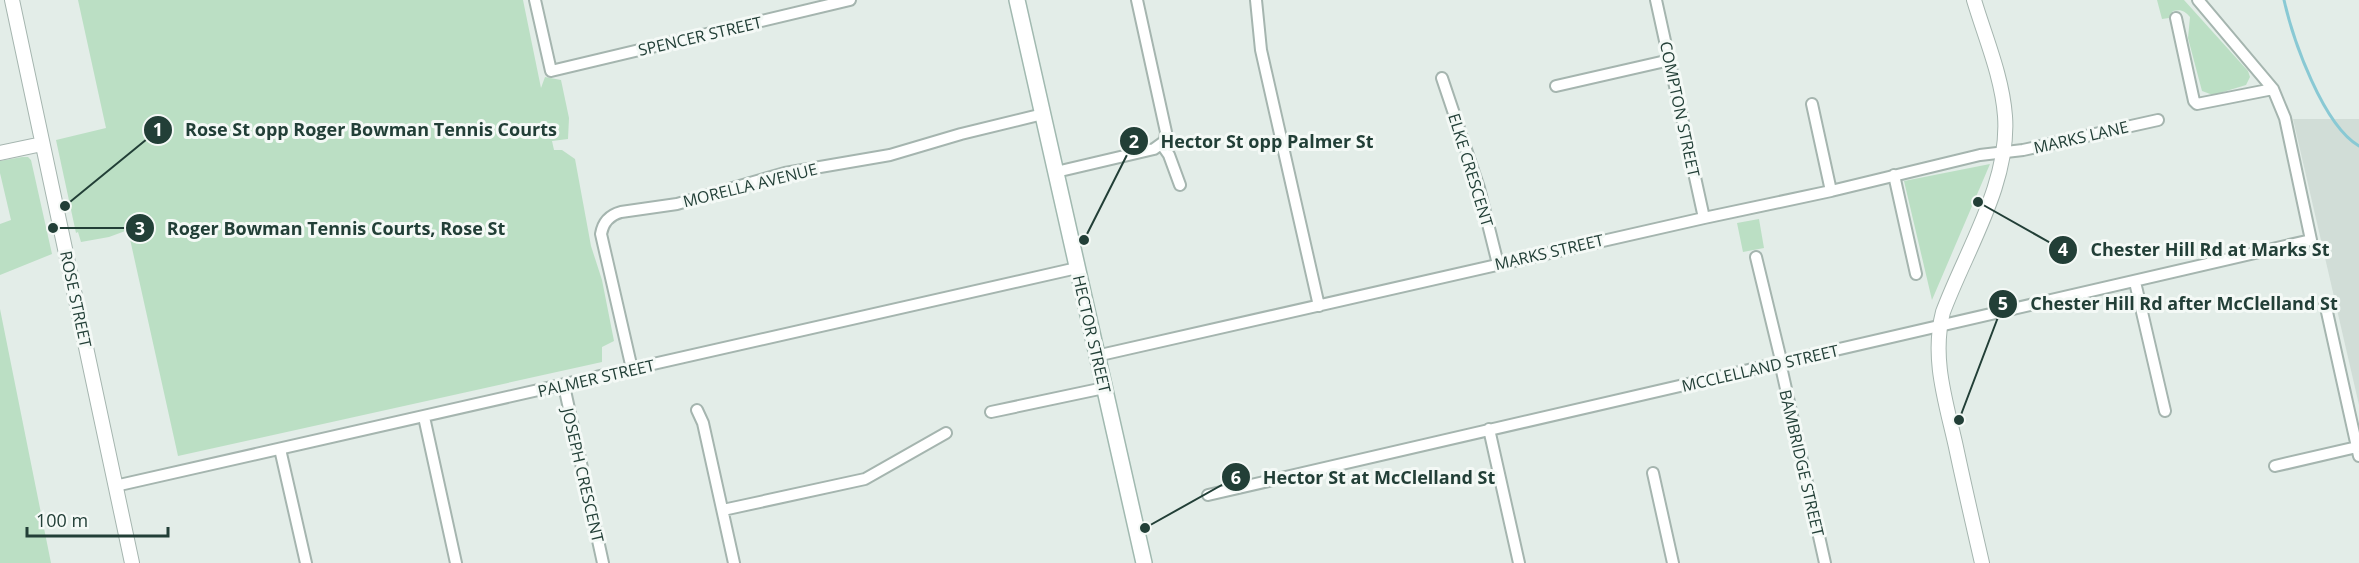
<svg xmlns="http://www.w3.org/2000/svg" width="2359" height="563" font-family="'Open Sans',sans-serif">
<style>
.built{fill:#d1ddd7}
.green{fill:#bbdfc4}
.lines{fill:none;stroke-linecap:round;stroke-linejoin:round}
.stream{stroke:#89c9d4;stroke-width:3}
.minor-casing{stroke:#a5b5af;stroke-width:14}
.tertiary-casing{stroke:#a5b5af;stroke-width:16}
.secondary-casing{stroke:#a1b9b0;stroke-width:18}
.minor{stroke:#fff;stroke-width:10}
.tertiary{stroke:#fff;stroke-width:14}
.secondary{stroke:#fff;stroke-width:15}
.labels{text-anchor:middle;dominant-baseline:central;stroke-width:6;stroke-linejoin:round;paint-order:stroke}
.street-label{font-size:16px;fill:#223f37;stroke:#f4f9f6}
.leader{fill:none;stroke:#223f37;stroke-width:2}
.callout-dot{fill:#223f37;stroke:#f4f9f6;stroke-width:2}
.mark-label{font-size:18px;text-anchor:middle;font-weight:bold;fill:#fff}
.callout-label{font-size:18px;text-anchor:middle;font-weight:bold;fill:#223f37;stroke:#f4f9f6;stroke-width:6;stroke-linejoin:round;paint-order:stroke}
</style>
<rect width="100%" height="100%" fill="#e3ede8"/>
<path class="built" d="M2293,119H2359V405Z"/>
<path class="green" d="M78,0H523L541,88L545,77L561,80L569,118L568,139L552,141L554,150H562L575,159L591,246L602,280L614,341L602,347V362L178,456L128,230L109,237L81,242L78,232L76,233L56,140L106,128Z
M2157,0H2184L2248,71L2250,77L2246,85L2213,95L2202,91L2188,38L2190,17C2185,11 2181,9 2173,11L2169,18L2162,19Z
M22,157H28L31,160L52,254L0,275V224L11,220L0,173V161Z
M1990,164L1932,300L1904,181Z
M1759,219L1764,248L1743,252L1737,223Z
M0,309L51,563H0Z"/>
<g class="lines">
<path class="stream" d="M2284,0C2293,40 2323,125 2359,146"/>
<g class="minor-casing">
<path id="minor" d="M535,0L551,71L850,0
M1256,0L1261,50L1319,306
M1656,0L1704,218
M2176,18L2194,101L2197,104L2273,89
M1442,78L1479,188L1498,264
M1556,86L1670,60
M1812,104L1831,191
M1162,145L1169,155L1180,185
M1056,172L1154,149L1165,141L1166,132L1137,0
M1894,175L1916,274
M1756,257L1780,356L1782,371L1825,563
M2135,282L2165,411
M2325,303L2359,456
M1096,356L1704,218L1831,191L1980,155L2023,150L2158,120
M632,369L601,234C603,222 610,215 621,212L677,204L785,173L890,155L961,134L1043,114
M564,386L603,563
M697,410L703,423L734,563
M991,412L1104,388
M424,417L456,563
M1489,429L1519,563
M280,449L306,563
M2275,466L2357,447
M1653,473L1673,563
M115,486L1077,268
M1208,495L2311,240L2285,118L2273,89L2198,0
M723,510L865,479L946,433"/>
</g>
<g class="tertiary-casing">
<path id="tertiary" d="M12,0L132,563
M1974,0C1985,37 2002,76 2005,116C2010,183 1966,250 1943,312C1931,358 1946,402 1956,447C1964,485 1973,524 1982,563
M0,153L42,144"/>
</g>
<g class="secondary-casing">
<path id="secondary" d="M1017,0L1144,563"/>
</g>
<use href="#minor" class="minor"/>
<use href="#tertiary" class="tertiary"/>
<use href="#secondary" class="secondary"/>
</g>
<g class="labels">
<g class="street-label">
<text transform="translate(700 36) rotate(-13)">SPENCER STREET</text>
<text transform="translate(1680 109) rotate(78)">COMPTON STREET</text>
<text transform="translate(2081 137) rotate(-13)">MARKS LANE</text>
<text transform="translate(1471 170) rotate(73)">ELKE CRESCENT</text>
<text transform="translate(750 185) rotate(-14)">MORELLA AVENUE</text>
<text transform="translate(1549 252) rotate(-13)">MARKS STREET</text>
<text transform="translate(76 299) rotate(78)">ROSE STREET</text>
<text transform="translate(1092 334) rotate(77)">HECTOR STREET</text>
<text transform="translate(1760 368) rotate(-13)">MCCLELLAND STREET</text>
<text transform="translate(596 378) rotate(-13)">PALMER STREET</text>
<text transform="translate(1802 463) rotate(77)">BAMBRIDGE STREET</text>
<text transform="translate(583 475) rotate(77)">JOSEPH CRESCENT</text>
</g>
</g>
<path class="leader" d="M65 206L158 130M1084 240L1134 141M53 228L140 228M1978 202L2063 250M1959 420L2003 304M1145 528L1236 477"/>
<g class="callout-dot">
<circle cx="65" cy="206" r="6"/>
<circle cx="1084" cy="240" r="6"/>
<circle cx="53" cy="228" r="6"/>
<circle cx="1978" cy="202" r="6"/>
<circle cx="1959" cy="420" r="6"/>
<circle cx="1145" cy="528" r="6"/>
<circle cx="158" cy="130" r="15"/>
<circle cx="1134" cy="141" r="15"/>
<circle cx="140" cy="228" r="15"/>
<circle cx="2063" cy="250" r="15"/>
<circle cx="2003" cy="304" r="15"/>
<circle cx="1236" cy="477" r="15"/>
</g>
<g class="mark-label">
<text x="158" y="136">1</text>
<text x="1134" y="148">2</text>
<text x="140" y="235">3</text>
<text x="2063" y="256">4</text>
<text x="2003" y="310">5</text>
<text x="1236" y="484">6</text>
</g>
<g class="callout-label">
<text x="371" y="136">Rose St opp Roger Bowman Tennis Courts</text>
<text x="1267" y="148">Hector St opp Palmer St</text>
<text x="336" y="235">Roger Bowman Tennis Courts, Rose St</text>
<text x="2210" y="256">Chester Hill Rd at Marks St</text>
<text x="2184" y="310">Chester Hill Rd after McClelland St</text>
<text x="1379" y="484">Hector St at McClelland St</text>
</g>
<path d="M27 527v9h141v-9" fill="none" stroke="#223f37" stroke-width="3"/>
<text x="36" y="527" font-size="18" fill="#223f37" stroke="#f4f9f6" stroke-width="4.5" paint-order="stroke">100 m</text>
</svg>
